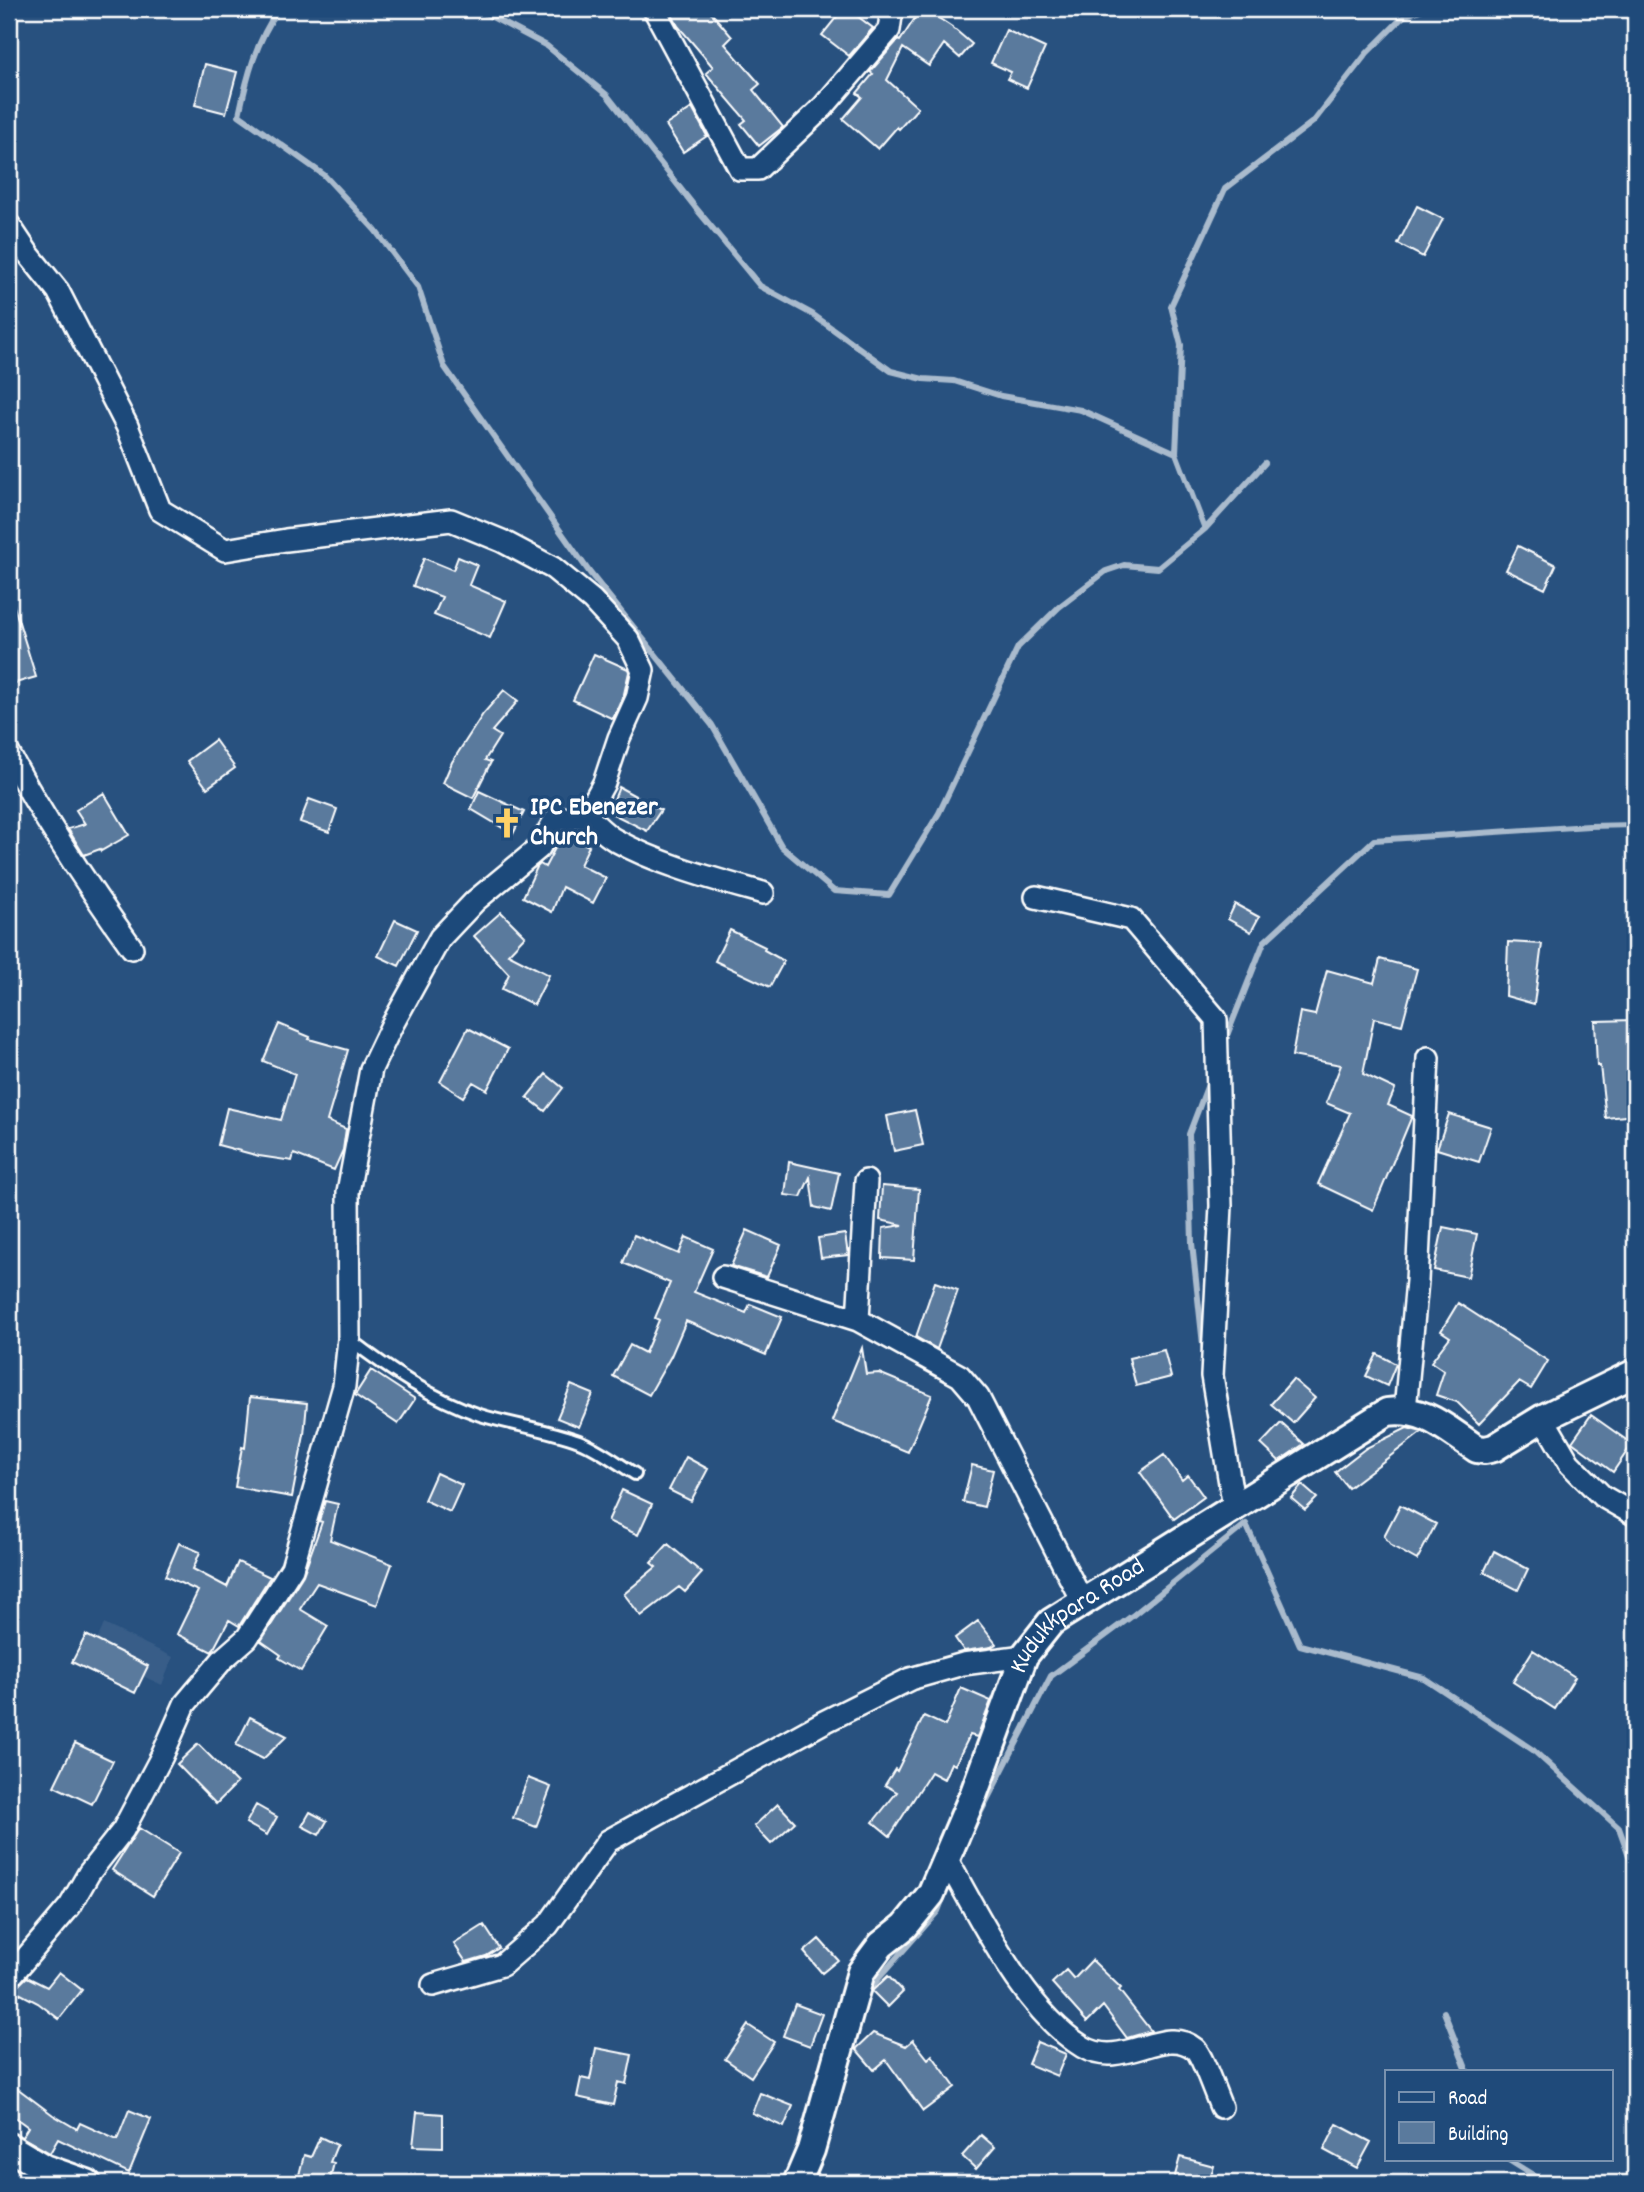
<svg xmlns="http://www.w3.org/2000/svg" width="1644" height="2192" font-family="Dekko,sans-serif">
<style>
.built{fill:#375d88}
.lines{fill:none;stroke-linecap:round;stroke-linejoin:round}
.stream{stroke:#aabbcd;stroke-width:6}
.building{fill:#5a7a9d;stroke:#fff;stroke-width:2}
.service-casing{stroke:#fff;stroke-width:16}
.minor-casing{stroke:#fff;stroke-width:26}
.tertiary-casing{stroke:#fff;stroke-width:32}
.service{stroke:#1f4a7a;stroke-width:10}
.minor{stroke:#1f4a7a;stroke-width:21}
.tertiary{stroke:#1f4a7a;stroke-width:26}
.labels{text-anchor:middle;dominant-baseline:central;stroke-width:7;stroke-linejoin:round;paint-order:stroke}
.poi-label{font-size:26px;font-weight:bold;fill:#fff;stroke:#1f4a7a;text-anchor:start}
.street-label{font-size:26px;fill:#fff;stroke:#1f4a7a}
</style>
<rect width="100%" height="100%" fill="#28517f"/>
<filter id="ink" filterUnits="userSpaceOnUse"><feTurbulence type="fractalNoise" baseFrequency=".0143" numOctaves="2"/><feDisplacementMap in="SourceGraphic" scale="14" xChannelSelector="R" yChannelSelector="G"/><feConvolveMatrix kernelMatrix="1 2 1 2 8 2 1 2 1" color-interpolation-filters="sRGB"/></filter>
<g filter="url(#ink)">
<path class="built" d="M104,1624L173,1657L162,1685L92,1652Z"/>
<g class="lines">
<path class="stream" d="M279,9C256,41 247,77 239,115L324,175L375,230L418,287L444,366L590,573L712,725L782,847L834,891L889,895L939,813L1018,647L1059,607L1106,571L1124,565L1158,568L1205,529L1265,463
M477,9L547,46L607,95L695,207L760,286L812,314L891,371L923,379L954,381L1001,396L1081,410L1176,453L1205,529
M1176,453L1181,345L1171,306L1225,189L1314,121L1367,53L1404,16L1423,9
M1224,1043L1264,942L1374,840L1589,826L1635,825
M1204,1354L1192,1243L1189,1134L1210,1079
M972,1829L1051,1676L1132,1616L1246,1524L1300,1645L1424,1678L1533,1750L1619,1828L1635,1872
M866,1998L871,1987L938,1911L945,1893
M1444,2012L1467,2071
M1507,2159L1546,2183"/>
</g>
<path class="building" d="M669,9H708L732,37L725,44L760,84L753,90L783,127L759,146L741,124L746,120L706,73L713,67L678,26Z
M843,9H848L873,28L849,56L822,35Z
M921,9H925L952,27L972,44L960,58L944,44L929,66L903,48L887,80L918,108L899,129L897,127L878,149L843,119L862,97L857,93L873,74L870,72L898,40L900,41Z
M1006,30L1045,48L1027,88L1007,79L1011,72L991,63Z
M205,64L237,72L226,113L195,105Z
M692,108L707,136L683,152L666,125Z
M1417,206L1443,219L1423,257L1398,244Z
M1518,546L1556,565L1545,589L1506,570Z
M458,557L477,565L469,585L506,601L490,638L434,615L442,597L413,586L424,558L453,570Z
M13,603L36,677L9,685V604Z
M594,654L628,669L629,672L624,694L613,719L573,700Z
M504,690L518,701L492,731L500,736L485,760L491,762L473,798L443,783L452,762L483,714Z
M215,740L235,768L207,788L187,761Z
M619,787L661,810L647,831L609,812Z
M479,791L524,812L513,834L471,809Z
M104,793L129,835L101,851L100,849L84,855L68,829L85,824L76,810Z
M309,799L337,809L329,832L300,822Z
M563,833L589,846L580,865L606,878L593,903L562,887L552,912L523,897L537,867L540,864L545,867Z
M1235,904L1259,917L1251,932L1228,919Z
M501,912L525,936L508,954L549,975L534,1005L502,989L509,974L474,936Z
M395,920L417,930L399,966L378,956Z
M730,930L765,947L764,950L784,961L770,987L715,961Z
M1508,942L1542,944L1534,1004L1506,996Z
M1380,959L1417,969L1402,1025L1374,1018L1363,1074L1395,1089L1388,1105L1412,1116L1373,1210L1318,1184L1350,1113L1326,1103L1341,1065L1292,1056L1300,1012L1315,1015L1327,970L1374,983Z
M1635,1020V1115L1606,1118L1600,1066H1597L1595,1021Z
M279,1024L310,1037L309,1039L348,1050L327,1121L346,1129L343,1150L334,1170L294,1154L292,1161L259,1156L218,1145L227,1108L281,1120L295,1074L263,1061Z
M468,1028L508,1049L487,1090L473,1082L463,1097L440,1082Z
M546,1074L563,1088L545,1111L527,1097Z
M915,1110L923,1145L894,1151L887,1116Z
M1449,1114L1491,1127L1479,1162L1437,1149Z
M789,1162L839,1173L831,1211L814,1207L810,1177L801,1197L785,1195Z
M882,1186L919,1189L914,1260L882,1258L883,1228L903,1225L880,1220Z
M1443,1227L1477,1234L1468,1277L1434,1270Z
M747,1230L781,1245L767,1277L731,1266Z
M845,1234L848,1255L821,1258L818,1238Z
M634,1235L679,1254L686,1237L713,1249L694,1292L746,1313L750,1304L782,1317L766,1355L686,1321L671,1356L649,1395L613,1376L630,1345L645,1353L659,1320L655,1318L670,1283L623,1263Z
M935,1282L958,1290L937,1349L916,1337Z
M1458,1303L1548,1361L1531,1389L1519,1382L1479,1424L1457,1402L1436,1395L1444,1371L1431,1362L1450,1337L1441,1331Z
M862,1348L866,1374L879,1373L932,1395L908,1452L832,1421Z
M1164,1350L1171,1377L1136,1386L1129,1358Z
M1377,1354L1396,1364L1387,1386L1366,1376Z
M371,1370L415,1399L398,1424L355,1395Z
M1293,1379L1315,1398L1293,1423L1271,1404Z
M571,1385L593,1394L579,1427L557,1418Z
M250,1397L307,1403L304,1435L292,1497L235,1487L242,1447L245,1448Z
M1591,1415L1632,1444L1613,1472L1572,1442Z
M1281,1423L1304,1444L1279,1461L1261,1444Z
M1407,1428L1422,1432L1348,1488L1335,1472L1366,1448Z
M1164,1455L1182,1480L1188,1475L1204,1497L1174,1519L1140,1472Z
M686,1457L708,1469L691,1501L669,1490Z
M972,1465L993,1470L984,1507L963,1502Z
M436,1473L462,1485L450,1512L424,1500Z
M1302,1485L1317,1498L1305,1510L1291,1498Z
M622,1490L652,1504L638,1535L608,1521Z
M325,1501L338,1504L330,1540L392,1564L377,1605L317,1583L300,1609L328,1626L301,1671L279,1658L281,1655L261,1641L303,1575L322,1522L319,1521Z
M1400,1505L1436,1524L1417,1560L1392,1546L1384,1536Z
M179,1543L200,1552L193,1569L227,1587L238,1562L270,1577L239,1626L229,1620L212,1652L177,1634L198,1591L165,1576Z
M668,1544L702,1573L685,1592L679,1587L641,1616L624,1594L656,1567L651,1563Z
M1494,1551L1528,1569L1518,1590L1484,1572Z
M978,1621L996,1644L991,1647L964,1651L955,1638Z
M86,1635L148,1666L135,1693L72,1662Z
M1533,1650L1575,1677L1555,1709L1513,1682Z
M961,1688L991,1701L977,1737L970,1735L955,1765L951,1763L944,1779L931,1772L890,1836L873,1822L897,1792L885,1785L895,1769L897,1771L924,1716L945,1726Z
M250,1717L287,1736L263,1759L236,1745Z
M75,1743L113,1761L92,1804L54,1786Z
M198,1744L237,1783L216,1804L177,1764Z
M528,1778L551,1787L536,1827L513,1818Z
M778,1804L795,1822L771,1844L754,1826Z
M256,1805L277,1817L267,1835L246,1823Z
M310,1812L327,1821L319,1835L302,1826Z
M139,1828L179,1853L153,1896L112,1870Z
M484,1925L499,1948L486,1956L466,1962L454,1944Z
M819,1939L838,1960L822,1973L804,1952Z
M1092,1960L1121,1988L1119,1990L1151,2031L1127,2038L1103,2006L1087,2022L1052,1983L1066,1970L1074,1979Z
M59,1972L82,1990L59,2019L38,2003L13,1990L27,1977L47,1987Z
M888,1976L903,1992L888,2007L872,1991Z
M795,2004L822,2014L810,2046L783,2036Z
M748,2025L774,2042L751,2077L725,2059Z
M873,2033L906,2046L913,2040L928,2059L932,2055L955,2087L923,2111L886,2060L874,2070L856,2049Z
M1037,2042L1066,2054L1057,2076L1028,2064Z
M596,2048L632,2055L626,2084L618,2082L613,2105L577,2097L581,2078L590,2080Z
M9,2082L53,2115L77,2129L80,2123L117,2140L129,2110L151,2119L129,2173L58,2139L50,2153L22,2137L28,2127L9,2113Z
M760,2093L793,2106L784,2127L752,2113Z
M417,2112L443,2114V2147L413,2146Z
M1337,2124L1371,2142L1357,2168L1324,2150Z
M981,2135L995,2147L976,2169L962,2156Z
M320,2137L337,2145L330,2162L334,2163L329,2183H297L304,2155L311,2157Z
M1180,2157L1214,2166L1209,2183H1173Z"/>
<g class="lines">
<g class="service-casing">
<path id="service" d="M349,1339C388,1369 432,1399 480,1415C512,1425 547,1429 579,1441C599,1449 617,1463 635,1474"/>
</g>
<g class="minor-casing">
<path id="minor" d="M654,9L740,169H758L823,107L889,30L892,9
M9,225L29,255L58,291L127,426L160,510L225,550L286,540L451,520L502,541L553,568L592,600L628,639L643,670L637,698L619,738L604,783L586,816
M9,754C45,822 87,885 132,948
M1036,897L1131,919L1216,1019L1221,1206L1212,1376L1234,1507
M723,1277L858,1320L960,1376L978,1397L1082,1601
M858,1320L866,1181
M1405,1410L1417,1281L1428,1058
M1543,1418L1569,1463L1602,1496L1635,1515
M947,1860C981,1919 1024,2011 1083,2047C1123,2071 1164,2023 1195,2049C1202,2055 1216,2096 1221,2107
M9,1978L70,1906L89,1873L123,1830L162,1756L185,1704L223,1659L247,1638L292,1568L344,1386L349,1339L348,1192L371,1069L392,1025L440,938L475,901L539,848L555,820L586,816C595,823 604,834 615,840C660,865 714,879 763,893
M433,1985L502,1965L548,1925L608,1841L822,1723L910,1679L963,1664L1024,1656"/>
</g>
<g class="tertiary-casing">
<g id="tertiary">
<path d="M9,2147L44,2168L87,2183"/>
<path id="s1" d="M797,2183L811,2150L861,1972L881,1945L905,1926L931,1894L974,1793L1024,1656L1051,1622L1387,1412C1426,1407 1446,1429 1477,1449L1485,1450L1494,1448L1543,1418L1635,1373"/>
</g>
</g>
<use href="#service" class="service"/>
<use href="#minor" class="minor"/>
<use href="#tertiary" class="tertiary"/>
</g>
</g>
<defs>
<g id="church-bare" transform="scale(2.415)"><path d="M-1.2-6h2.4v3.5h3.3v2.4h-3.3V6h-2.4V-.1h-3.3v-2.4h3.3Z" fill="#ffd166" stroke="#1f4a7a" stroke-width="2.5" paint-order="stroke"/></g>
</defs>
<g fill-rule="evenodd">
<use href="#church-bare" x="507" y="823"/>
</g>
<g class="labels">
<g class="poi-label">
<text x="530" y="808">IPC Ebenezer<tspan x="530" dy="30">Church</tspan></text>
</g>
<g class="street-label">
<text stroke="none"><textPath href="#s1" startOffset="649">Kudukkpara Road</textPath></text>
</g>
</g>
<rect width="1644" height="2192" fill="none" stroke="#1f4a7a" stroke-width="35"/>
<rect x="18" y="18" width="1609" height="2157" fill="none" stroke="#fff" stroke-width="2.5" filter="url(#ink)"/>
<rect x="1385" y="2070" width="228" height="91" fill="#1f4a7a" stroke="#7992af" stroke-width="2"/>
<rect x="1399" y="2092" width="35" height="10" fill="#1f4a7a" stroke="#7992af" stroke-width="2"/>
<text x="1448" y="2104" font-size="21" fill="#ffffff">Road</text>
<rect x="1399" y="2122" width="35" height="21" fill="#5a7a9d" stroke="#7992af" stroke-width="2"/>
<text x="1448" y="2140" font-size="21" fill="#ffffff">Building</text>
</svg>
